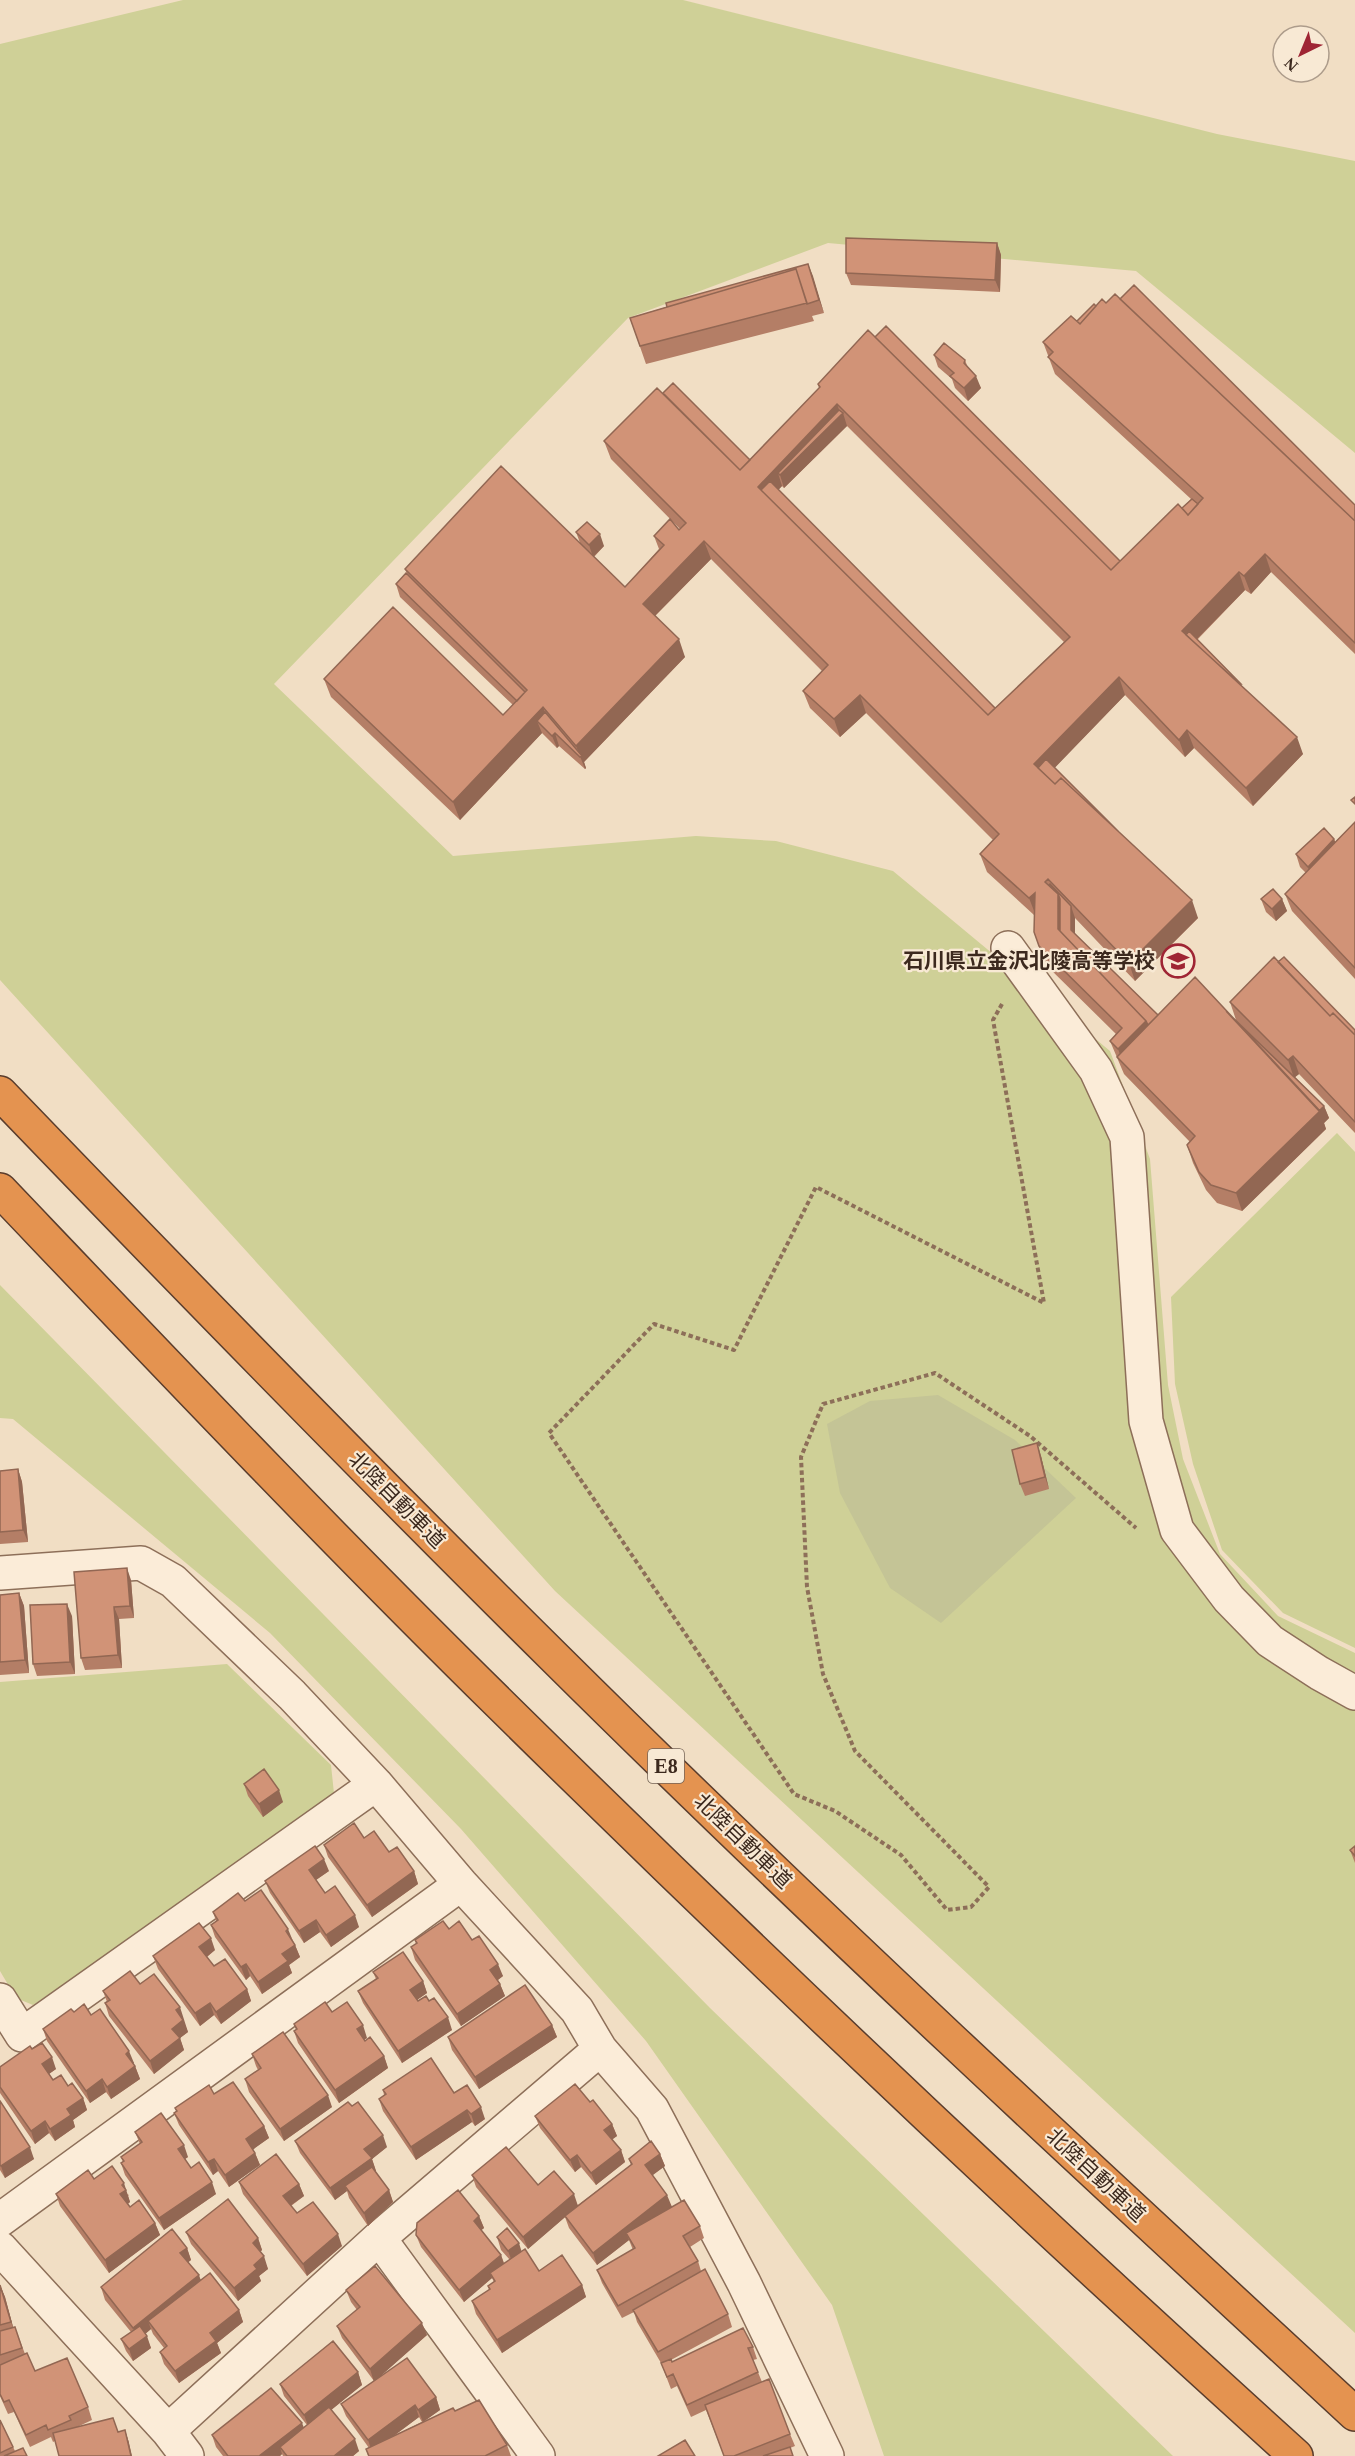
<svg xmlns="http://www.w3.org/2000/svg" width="1355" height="2456" font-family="'Times New Roman','Noto Sans JP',serif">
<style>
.green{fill:#cfd097}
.cemetery{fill:#c4c496}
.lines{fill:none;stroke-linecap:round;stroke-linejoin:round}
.minor-casing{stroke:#8d6f59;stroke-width:36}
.highway-casing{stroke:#5a3d2d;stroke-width:36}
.path{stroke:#8d6f59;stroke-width:4;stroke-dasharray:4.5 3;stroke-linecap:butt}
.minor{stroke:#fbecd8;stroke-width:33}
.highway{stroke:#e49350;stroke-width:33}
.wall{fill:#b47e66;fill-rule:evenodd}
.shaded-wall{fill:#926753}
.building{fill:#d19377;stroke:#926753;stroke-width:1.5;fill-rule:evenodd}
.labels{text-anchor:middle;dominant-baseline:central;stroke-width:4.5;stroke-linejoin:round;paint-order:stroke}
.shield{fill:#f8e9d4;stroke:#746355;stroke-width:1.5}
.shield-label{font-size:20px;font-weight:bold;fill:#3c291e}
.poi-label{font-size:21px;font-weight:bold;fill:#3c291e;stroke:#f8e9d4;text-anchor:end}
.street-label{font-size:21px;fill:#3c291e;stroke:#f8e9d4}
</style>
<rect width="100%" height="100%" fill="#f1dec4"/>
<path class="green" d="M183,0H683L1217,134L1355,161V453L1136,271L828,243L628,318L274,684L453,856L696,836L776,841L893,871L1110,1051L1150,1159L1168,1385L1183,1459L1220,1554L1278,1616L1355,1653V2333L555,1591L0,980V44Z
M1337,1133L1355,1152V1648L1283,1613L1222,1550L1193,1464L1175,1384L1171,1297Z
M0,1285L710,2008L1173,2456H884L832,2305L646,2041L461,1829L270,1633L13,1419L0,1418Z
M227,1664L331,1765L335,1803L33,2005L16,1998L0,1971V1682Z"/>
<path class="cemetery" d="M938,1395L1015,1440L1076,1498L941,1623L890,1588L840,1493L827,1424L870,1401Z"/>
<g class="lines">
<g class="minor-casing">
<path id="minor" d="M1008,948L1096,1070L1127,1137L1146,1421L1177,1530L1229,1599L1270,1641L1319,1673L1355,1693
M0,1573L141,1563L173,1581L292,1695L376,1784L461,1884L577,2010L600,2049L652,2109L744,2283L827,2456
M0,2000L22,2035L376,1784
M0,2220L461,1884
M379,2238L538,2456
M0,2248L168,2431L187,2456
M168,2431L379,2238L600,2049"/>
</g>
<g class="highway-casing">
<path id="highway" d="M0,1093C182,1282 366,1471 553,1656C814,1915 1085,2165 1355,2414
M0,1190C166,1364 331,1538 502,1706C761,1961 1026,2212 1296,2456"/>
</g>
<path class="path" d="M1002,1004L993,1020L1044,1303L816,1187L734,1350L654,1324L549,1433L794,1794L835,1811L901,1855L947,1910L971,1907L989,1887L855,1751L823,1674L807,1587L801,1457L823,1404L935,1373L1030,1436L1136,1528"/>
<use href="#minor" class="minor"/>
<use href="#highway" class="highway"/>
</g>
<path class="wall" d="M997,243L1001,255L1000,292L851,285L846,273Z
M808,264L824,313L812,316L814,321L646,364L630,318Z
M1077,321L1355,505V654L1271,572L1251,594L1245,590L1197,640L1242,686L1303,754L1253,806L1194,748L1185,757L1125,695L1054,768L1198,918L1135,981L1075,918V934L1158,1015L1226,1011L1236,1020L1230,1002L1355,1030V1133L1299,1074L1295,1077L1324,1106L1329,1118L1324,1123L1326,1129L1242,1211L1217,1203L1206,1190L1193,1163L1187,1145L1190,1142L1124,1074L1110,1041L1116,1034L1045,964L1034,932V915L987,872L980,854L993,840L866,713L840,737L810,708L803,691L822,671L711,559L655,616L685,657L584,762L586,768L585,769L559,746L557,748L542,733L460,820L331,697L324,679L503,715L513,705L400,597L396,584L407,574L405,569L580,543L576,532L604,546L594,557L625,587L659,549L654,536L679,530L680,529L611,459L604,441L663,393L750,460L819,388L818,384L1120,561L1182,508L1191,499L1055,374L1043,342ZM847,426L1064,642L995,708L778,490L782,486L784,488Z
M934,355L965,360L968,368L981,388L968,401L955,388L952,379L938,367Z
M1355,822V979L1292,911L1285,894L1306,873L1300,867L1296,854L1334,839L1335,842Z
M1261,899H1282L1287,911L1276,921L1266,912Z
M1041,1456L1049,1489L1025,1496L1020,1484Z
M18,1469L22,1482L28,1542L0,1544V1471Z
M131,1580L134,1618L119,1619L122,1668L85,1670L81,1658Z
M19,1593L24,1606L29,1673L0,1675V1595Z
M72,1616L75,1674L37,1676L33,1664Z
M244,1784L283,1802L263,1817L248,1796Z
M364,1838L389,1852L414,1871L418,1884L372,1917L328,1857L324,1845Z
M1355,1846V1863L1350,1850Z
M329,1871L316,1880L325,1893L359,1927L331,1947L320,1932L304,1943L270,1893L265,1881Z
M245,1901L293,1941L295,1945L300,1957L289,1965L292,1973L262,1994L250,1976L246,1980L215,1937L211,1925L216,1921L213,1912Z
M449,1929L472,1940L503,1976L498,1980L500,1984L505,1996L461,2026L415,1960L411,1947L416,1944L415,1940Z
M215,1950L207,1957L214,1966L247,1989L251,2001L221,2024L214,2015L200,2026L158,1969L153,1956Z
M373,1972L423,1981L427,1993L417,2000L418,2001H429L452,2030L402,2063L363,2003L358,1991L376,1979Z
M140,1984L184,2020H183L188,2032L180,2038L184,2050L154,2074L109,2016L105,2003L107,2002L103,1991Z
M74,2012L91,2015L134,2063L133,2064L135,2066L140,2079L111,2099L106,2092L90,2103L47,2041L43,2029Z
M294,2024L367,2038L364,2040L365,2041L384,2056L388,2068L339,2103L298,2043L294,2031L296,2030Z
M552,2025L557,2037L479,2089L452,2050L448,2037Z
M32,2049L56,2069L49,2074L53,2080L68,2086L83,2098L87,2110L73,2120L75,2127L55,2141L49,2133L35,2144L0,2093V2067Z
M252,2054L332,2107L284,2141L249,2092L245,2079L258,2070L256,2066Z
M383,2090L454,2093L485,2119L475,2126L472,2122L416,2160L383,2111L379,2099L384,2095Z
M214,2094L264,2126L269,2138L253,2149L255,2153L260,2165L229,2187L218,2171L213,2175L179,2125L174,2113L176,2111L175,2108Z
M0,2101L34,2159L5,2178L0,2170Z
M590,2102L612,2124L617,2136L612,2139L621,2150L625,2162L596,2185L581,2167L575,2172L540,2128L535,2116Z
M135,2132L188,2157L185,2159L191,2168L216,2194L164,2230L125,2175L121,2163L123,2162L121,2157L140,2144Z
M295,2141L387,2147L372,2159L376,2171H375L389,2190L393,2202L368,2226L349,2198L347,2191L335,2200L300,2153Z
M660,2154L665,2166L652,2175L672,2207L700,2226L704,2238L690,2247L698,2261L701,2271L728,2314L732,2327L671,2360L672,2362L753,2347L757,2359L753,2360L762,2382L790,2434L795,2446L790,2448L793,2456H724L706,2410L691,2417L677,2386L671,2389L661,2363L637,2322L634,2312L622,2318L602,2283L597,2270L633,2250L629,2240L597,2265L569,2228L565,2217L528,2249L476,2187L472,2175L538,2185L578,2205L631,2165L629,2159Z
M94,2179L129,2195L128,2196L130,2202L128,2204L130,2207L155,2223L160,2235L109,2273L60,2206L56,2194Z
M239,2182L299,2184L304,2196L291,2206L297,2213L342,2246L307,2276L243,2194Z
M479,2216L484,2228L481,2230L501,2255L504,2263L510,2260L501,2250L497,2237L522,2252L539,2271L582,2285L586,2297L502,2353L476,2314L472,2301L489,2290L488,2286L494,2282L492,2278L464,2302L421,2247L416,2235Z
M186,2232L258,2238L262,2250L260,2252L268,2269L259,2276L261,2281L238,2301L191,2244Z
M187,2248L191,2260L188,2262L201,2280L239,2310L243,2322L217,2343L221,2353L179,2383L164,2364L160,2352L164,2348L153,2334L151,2329L145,2334L151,2348L133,2361L126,2351L121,2339L131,2332L105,2300L101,2287Z
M0,2285L5,2297L13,2327H15L25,2354L35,2371L88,2407L92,2420L75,2428L118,2432L125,2430L129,2443L55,2441L53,2442L51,2437L30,2447L14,2412L8,2414L0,2396Z
M346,2290L427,2335L379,2377L436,2397L440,2410L423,2422L455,2411L507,2445L511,2456H368L366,2449L369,2448L346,2416L341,2404L374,2381L342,2338L337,2326L357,2310L351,2302ZM419,2417L422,2422L395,2435Z
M358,2372L362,2385L331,2410L359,2451L353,2456H283L282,2454L280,2456H223L216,2447L212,2435L304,2427L307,2425L284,2396L280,2384Z
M0,2420L15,2451L27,2456H0Z"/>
<path class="shaded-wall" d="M997,243L1001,255L1000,292L995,280Z
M808,264L813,276L824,313L819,300Z
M976,376L981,388L968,401L964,388Z
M837,404L841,415L843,413L847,426L784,488L780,475L778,473L782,486L768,501L758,487Z
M600,534L604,546L593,557L589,545Z
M704,541L711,559L649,622L643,604Z
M1265,554L1271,572L1251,594L1244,576Z
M1239,572L1245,590L1192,644L1182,631Z
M679,639L685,657L584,762L586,768L585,769L576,746Z
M1119,677L1125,695L1045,778L1034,764Z
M860,695L866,713L840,737L834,719Z
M543,707L550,725L537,721L542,733L460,820L453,802Z
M1187,730L1194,748L1185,757L1179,740Z
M555,733L559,746L557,748L552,736Z
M1297,737L1303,754L1253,806L1246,788Z
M1334,839L1339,851L1310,875L1308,867Z
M1035,893L1036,916L1029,898Z
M1058,894L1065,912L1060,935L1058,929Z
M1282,899L1287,911L1276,921L1272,909Z
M1192,900L1198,918L1135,981L1129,963Z
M1071,906L1075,918V942L1071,930Z
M1146,1021L1150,1030L1123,1062L1118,1049Z
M1293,1056L1299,1074L1294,1078L1288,1060Z
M1324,1106L1329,1118L1324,1123L1326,1129L1242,1211L1236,1193Z
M1037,1443L1041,1456L1049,1489L1045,1477Z
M18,1469L22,1482L28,1542L23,1530Z
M127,1568L131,1580L134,1618L130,1606Z
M19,1593L24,1606L29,1673L25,1660Z
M67,1604L72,1616L75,1674L70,1662Z
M114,1607L119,1619L122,1668L118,1655Z
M279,1790L283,1802L263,1817L259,1804Z
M324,1859L329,1871L313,1882L309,1870Z
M414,1871L418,1884L372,1917L367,1905Z
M355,1915L359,1927L331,1947L326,1935Z
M316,1920L320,1932L304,1943L299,1931Z
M288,1929L293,1941L286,1931Z
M211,1938L215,1950L204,1959L199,1947Z
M295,1945L300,1957L289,1965L292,1973L262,1994L258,1982L282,1954Z
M246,1964L250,1976L246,1980L241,1967Z
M498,1964L503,1976L495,1982L490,1970Z
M423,1981L427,1993L414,2002L410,1990Z
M500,1984L505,1996L461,2026L457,2014Z
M247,1989L251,2001L221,2024L216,2012Z
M210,2003L214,2015L200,2026L195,2013Z
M180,2007L188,2032L180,2038L184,2050L154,2074L150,2061L172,2029L176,2010Z
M448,2017L452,2030L402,2063L398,2051Z
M363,2025L367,2038L361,2041L357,2029Z
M552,2025L557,2037L479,2089L475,2077Z
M129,2051L134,2063L130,2066L126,2054Z
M384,2056L388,2068L339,2103L335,2090Z
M52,2057L56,2069L46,2076L42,2064Z
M135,2066L140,2079L111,2099L107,2087Z
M102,2079L106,2092L90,2103L86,2091Z
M328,2095L332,2107L284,2141L280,2129Z
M83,2098L87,2110L73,2120L75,2127L55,2141L50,2129L67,2109Z
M481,2107L485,2119L475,2126L471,2114Z
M467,2110L472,2122L416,2160L411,2147Z
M45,2121L49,2133L35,2144L31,2131Z
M612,2124L617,2136L609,2142L604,2130Z
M264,2126L269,2138L251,2151L246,2139Z
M383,2135L387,2147L372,2159L376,2171L348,2191L345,2186L347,2191L335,2200L330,2188L364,2149Z
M184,2145L188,2157L182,2161L178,2149Z
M30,2147L34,2159L5,2178L1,2166Z
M621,2150L625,2162L596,2185L591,2173Z
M255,2153L260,2165L229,2187L225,2175Z
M660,2154L665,2166L649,2178L645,2165Z
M577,2155L581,2167L575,2172L570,2160Z
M214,2159L218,2171L213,2175L208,2162Z
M212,2182L216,2194L164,2230L159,2218Z
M124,2183L130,2202L124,2206L120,2194L122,2185Z
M299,2184L304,2196L287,2208L283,2196Z
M389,2190L393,2202L368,2226L364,2213Z
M574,2194L578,2206L528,2249L523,2237Z
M667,2195L672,2207L626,2233L629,2240L597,2265L593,2253Z
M479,2216L484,2228L478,2233L474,2221Z
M155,2223L160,2235L109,2273L105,2260Z
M338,2234L342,2246L307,2276L303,2264Z
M258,2238L262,2250L257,2255L253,2243Z
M519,2243L523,2256L513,2264L508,2251Z
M187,2248L191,2260L185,2265L180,2253Z
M501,2255L505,2267L490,2273L492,2278L464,2302L459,2290Z
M264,2256L268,2269L259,2276L261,2281L238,2301L234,2288L254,2265Z
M199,2275L203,2287L148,2321L151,2329L138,2340L133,2328Z
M0,2285L5,2297L15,2334L11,2322Z
M582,2285L586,2297L502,2353L497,2340Z
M239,2310L243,2322L217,2343L221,2353L179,2383L175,2371L210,2333Z
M422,2323L427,2335L374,2382L370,2369Z
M147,2336L151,2348L133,2361L129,2349Z
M358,2372L362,2385L309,2428L304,2415Z
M436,2397L440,2410L423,2422L418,2410Z
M415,2405L419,2417L372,2452L368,2440Z
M302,2423L307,2435L280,2447L282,2454L280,2456H259Z
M125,2430L129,2443L132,2456H131Z
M355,2439L359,2451L353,2456H334Z"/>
<path class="building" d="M846,238L997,243L995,280L846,273Z
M808,264L819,300L807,304L796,269L667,307L666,303Z
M796,269L807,303L640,346L630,318Z
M1134,285L1355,505V521L1120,299Z
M1115,294L1355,521V643L1265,554L1244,576L1239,572L1182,631L1297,737L1246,788L1187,730L1179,740L1119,677L1034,764L1055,784L1061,778L1192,900L1129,963L1048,879L1045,882L1058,894V929L1146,1021L1118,1049L1110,1041L1122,1028L1039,946L1034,932L1035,893L1029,898L980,854L999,834L860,695L834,719L803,691L828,665L704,541L643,604L679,639L576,746L543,707L453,802L324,679L393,607L503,715L527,690L405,569L501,466L625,587L664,545L654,536L670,519L679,530L686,523L604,441L657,388L740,470L820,387L818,384L868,330L1111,570L1178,504L1188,515L1203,498L1048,357L1053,352L1043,342L1071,316L1080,324L1102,299L1106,303ZM837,404L1070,637L988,715L758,487Z
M1094,304L1096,306L1080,324L1077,321Z
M886,326L1120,561L1111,570L875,337Z
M944,343L965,360L964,363L976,376L964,388L950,376L954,373L934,355Z
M673,383L750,460L740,470L663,393Z
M839,410L843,413L780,475L778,473Z
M770,481L995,708L988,715L761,490Z
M1192,499L1198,504L1188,515L1182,508Z
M587,522L600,534L589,545L576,532Z
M406,573L525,692L517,701L396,584Z
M1189,631L1241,684H1240L1186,635Z
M545,712L582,756L580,757L555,733L552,736L537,721Z
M1046,759L1119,832L1061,778L1055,784L1038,768Z
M1355,797V804L1351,800Z
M1355,822V968L1285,894Z
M1324,828L1334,839L1308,867L1296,854Z
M1050,884L1071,906V930L1158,1015L1148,1025L1146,1021L1060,931V899L1058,894L1049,885Z
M1273,889L1282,899L1272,909L1261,899Z
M1274,957L1330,1016L1333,1013L1355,1035V1122L1293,1056L1288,1060L1230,1002Z
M1284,957L1355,1030V1035L1333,1013L1330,1016L1278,962Z
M1195,977L1320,1111L1236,1193L1211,1185L1199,1172L1187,1145L1195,1136L1117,1057Z
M1226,1011L1324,1106L1319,1111Z
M1037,1443L1045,1477L1020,1484L1012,1450Z
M18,1469L23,1530L0,1532V1471Z
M127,1568L130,1606L114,1607L118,1655L81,1658L74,1572Z
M19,1593L25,1660L0,1662V1595Z
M67,1604L70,1662L33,1664L30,1605Z
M264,1769L279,1790L259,1804L244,1784Z
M354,1823L364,1838L374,1831L389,1852L397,1847L414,1871L367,1905L324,1845Z
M315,1846L324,1859L309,1870L325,1893L335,1886L355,1915L326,1935L316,1920L299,1931L265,1881Z
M1355,1846V1856L1350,1850Z
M261,1890L288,1929L286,1931L295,1945L282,1954L288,1961L258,1982L246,1964L241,1967L211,1925L218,1920L213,1912L238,1893L245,1901Z
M443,1921L449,1929L459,1921L472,1940L479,1936L498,1964L490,1970L500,1984L457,2014L411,1947L417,1943L415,1940Z
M199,1923L211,1938L199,1947L214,1966L225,1959L247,1989L216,2012L210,2003L195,2013L153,1956Z
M403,1952L423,1981L410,1990L418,2001L426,1996L429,2001L434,1998L448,2017L398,2051L358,1991L378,1978L373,1972Z
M130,1971L140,1984L154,1974L180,2007L176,2010L183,2020L172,2029L180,2038L150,2061L105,2003L110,2000L103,1991Z
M525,1985L552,2025L475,2077L448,2037Z
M325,2002L332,2012L347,2002L363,2025L357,2029L365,2041L370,2037L384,2056L335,2090L294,2031L297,2029L294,2024Z
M84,2004L91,2015L100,2009L129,2051L126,2054L135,2066L107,2087L102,2079L86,2091L43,2029L71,2009L74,2012Z
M283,2032L328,2095L280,2129L245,2079L261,2068L252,2054Z
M42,2043L52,2057L42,2064L53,2080L61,2075L68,2086L72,2083L83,2098L67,2109L71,2115L50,2129L45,2121L31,2131L0,2087V2067L30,2046L32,2049Z
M431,2058L454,2093L467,2085L481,2107L471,2114L467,2110L411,2147L379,2099L386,2094L383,2090Z
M233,2082L264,2126L246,2139L255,2153L225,2175L214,2159L208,2162L174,2113L177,2111L175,2108L209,2085L214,2094Z
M575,2084L590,2102L593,2100L612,2124L604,2130L621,2150L591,2173L577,2155L570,2160L535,2116Z
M0,2101L30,2147L1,2166L0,2165Z
M348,2102L352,2106L358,2102L383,2135L364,2149L372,2158L330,2188L295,2141Z
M161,2113L184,2145L178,2149L191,2168L199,2162L212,2182L159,2218L121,2163L124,2161L121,2157L142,2142L135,2132Z
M651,2141L660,2154L645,2165L667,2195L593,2253L565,2216L632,2164L629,2159Z
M506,2147L538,2185L554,2171L574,2194L523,2237L472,2175Z
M276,2154L299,2184L283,2196L297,2213L313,2202L338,2234L303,2264L239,2182Z
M112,2166L124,2183L122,2185L126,2190L120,2194L130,2207L139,2200L155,2223L105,2260L56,2194L88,2170L94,2179Z
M372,2167L389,2190L364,2213L345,2186Z
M458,2190L479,2216L474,2221L501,2255L459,2290L416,2235L417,2223Z
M228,2199L258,2238L253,2243L264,2256L254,2265L257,2269L234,2288L186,2232Z
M684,2200L700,2226L683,2236L698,2261L618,2306L597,2270L635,2248L626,2233Z
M507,2228L519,2243L508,2251L497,2237Z
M172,2229L187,2248L180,2253L199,2275L133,2328L101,2287Z
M525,2249L539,2271L562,2255L582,2285L497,2340L472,2301L490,2289L488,2286L495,2281L490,2273Z
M375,2266L422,2323L370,2369L337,2326L360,2307L346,2290Z
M705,2269L728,2314L658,2352L633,2310Z
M210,2273L239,2310L210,2333L216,2341L175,2371L160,2352L167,2346L148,2321Z
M0,2285L11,2322L0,2325Z
M140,2326L147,2336L129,2349L121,2339Z
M15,2327L22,2348L0,2355V2331Z
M743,2328L753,2347L748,2348L758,2372L687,2405L673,2374L667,2377L661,2363L671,2359L672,2362Z
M333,2341L358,2372L304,2415L280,2384Z
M27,2353L35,2371L67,2358L88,2407L69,2416L71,2420L48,2430L46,2425L26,2435L9,2400L4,2402L0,2394V2365Z
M407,2358L436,2397L418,2410L415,2405L368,2440L341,2404Z
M769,2379L790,2434L734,2456H724L705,2405Z
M271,2388L302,2423L259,2456H228L212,2435Z
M479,2400L507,2445L485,2456H369L366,2449L453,2408L455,2411Z
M329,2407L355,2439L334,2456H287L280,2447Z
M113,2418L118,2432L125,2430L131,2456H59L53,2433Z
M0,2420L13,2447L0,2453Z
M685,2440L695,2456H658Z
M790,2447L793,2456H763Z
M23,2448L27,2456H4Z"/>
<defs>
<g id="school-ring" transform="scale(1.725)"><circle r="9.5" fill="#f8e9d4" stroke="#9f2534" stroke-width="1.5"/><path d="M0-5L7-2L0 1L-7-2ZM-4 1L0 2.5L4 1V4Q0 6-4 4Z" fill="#9f2534"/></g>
</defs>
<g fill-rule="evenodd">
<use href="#school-ring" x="1178" y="961"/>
</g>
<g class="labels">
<rect class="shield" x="648" y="1749" width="36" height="34" rx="4.5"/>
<g class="shield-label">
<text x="666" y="1766">E8</text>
</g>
<g class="poi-label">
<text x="1155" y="961">石川県立金沢北陵高等学校</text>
</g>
<g class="street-label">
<text transform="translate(397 1500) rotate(45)">北陸自動車道</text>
<text transform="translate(743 1841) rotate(44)">北陸自動車道</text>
<text transform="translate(1096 2175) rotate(43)">北陸自動車道</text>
</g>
</g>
<g transform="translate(1301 54) rotate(223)"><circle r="28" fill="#f8e9d4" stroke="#ad9c8b" stroke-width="1.5"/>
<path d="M0-4.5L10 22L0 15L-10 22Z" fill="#9f2534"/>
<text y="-9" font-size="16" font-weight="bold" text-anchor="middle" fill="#3c291e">N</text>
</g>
</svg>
